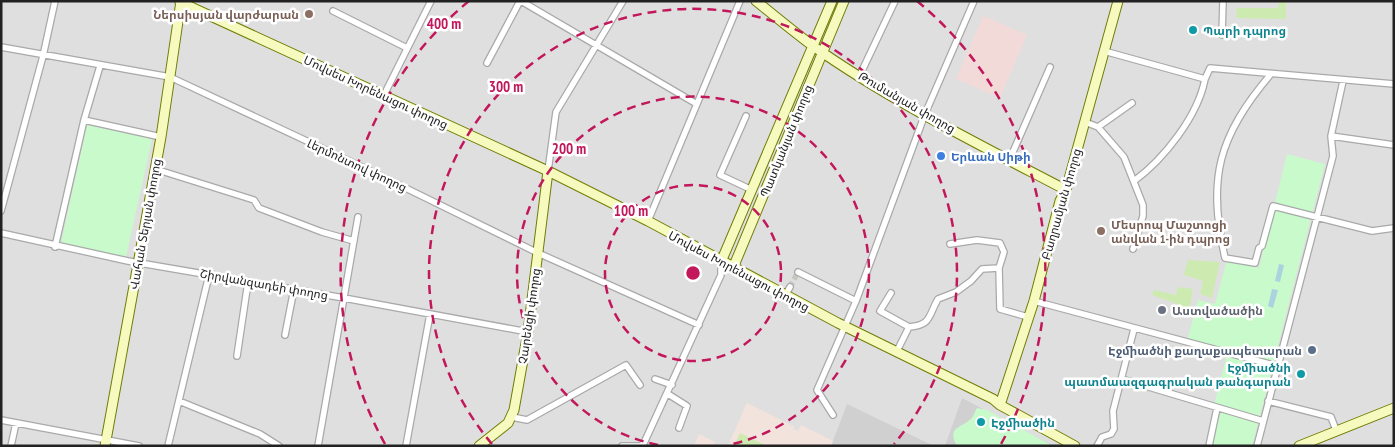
<svg xmlns="http://www.w3.org/2000/svg" width="1395" height="447" font-family="'PT Sans Narrow','Noto Sans Armenian',sans-serif">
<style>
.residential{fill:#e0dfdf}
.commercial{fill:#f2dad9}
.religious{fill:#d0d0d0}
.military{fill:#f3e3dd}
.grass{fill:#cdebb0}
.park{fill:#c8facc}
.water{fill:#aad3df}
.lines{fill:none;stroke-linecap:round;stroke-linejoin:round}
.street-tunnel{stroke:#c8c6c1;stroke-width:5.5;stroke-dasharray:5.5 3;stroke-linecap:butt}
.street-casing{stroke:#a9a9a9;stroke-width:8}
.secondary-casing{stroke:#707d05;stroke-width:11}
.street{stroke:#fff;stroke-width:5.5}
.secondary{stroke:#f7fabf;stroke-width:9}
.ring{fill:none;stroke:#c2185b;stroke-width:2.5;stroke-dasharray:9 6}
.education-dot{fill:#8d6e63;stroke:#fff;stroke-width:2}
.culture-dot{fill:#0f9aa8;stroke:#fff;stroke-width:2}
.shop-dot{fill:#3f7fe0;stroke:#fff;stroke-width:2}
.worship-dot{fill:#6b7280;stroke:#fff;stroke-width:2}
.service-dot{fill:#5c6f8a;stroke:#fff;stroke-width:2}
.labels{text-anchor:middle;dominant-baseline:central;stroke-width:5;stroke-linejoin:round;paint-order:stroke}
.education-label{font-size:12px;font-weight:bold;fill:#785e54;stroke:#fff;text-anchor:end}
.culture-label{font-size:12px;font-weight:bold;fill:#0d838f;stroke:#fff;text-anchor:start}
.street-label{font-size:12px;fill:#222;stroke:#fff}
.shop-label{font-size:12px;font-weight:bold;fill:#366cbe;stroke:#fff;text-anchor:start}
.worship-label{font-size:12px;font-weight:bold;fill:#5b616d;stroke:#fff;text-anchor:start}
.service-label{font-size:12px;font-weight:bold;fill:#4e5e75;stroke:#fff;text-anchor:end}
.centre{fill:#c2185b;stroke:#fff;stroke-width:2.5}
.ring-label{font-size:15px;text-anchor:middle;font-weight:bold;fill:#c2185b;stroke:#fff;stroke-width:5;stroke-linejoin:round;paint-order:stroke}
</style>
<rect width="100%" height="100%" fill="#f2efe9"/>
<path class="residential" d="M1,1H1394V446H1Z"/>
<path class="commercial" d="M983,16L1027,35L1000,98L956,79Z"/>
<path class="religious" d="M962,398L1054,446H945Z
M847,404L934,446H831Z"/>
<path class="military" d="M747,403L795,427L793,429L798,431L801,425L833,441L831,446H728Z
M699,434L715,442L713,446H694Z"/>
<path class="grass" d="M1279,1H1286V19L1236,18L1237,8H1278Z
M1188,260L1220,262L1212,298L1200,294L1203,281L1184,275Z
M1178,287L1193,289L1189,312L1177,309L1178,304L1152,295L1154,290L1176,295Z
M740,433L767,446H734Z"/>
<path class="park" d="M87,125L152,139L126,257L61,243Z
M1287,154L1325,164L1252,446H1211L1220,407L1214,405L1228,351L1187,341L1198,300L1215,304L1227,260L1259,268Z
M977,408L987,410L1053,446H957C946,427 961,428 971,419C974,416 975,411 977,408Z"/>
<path class="water" d="M1279,264L1284,265L1280,282L1275,281Z
M1272,289L1278,290L1273,308L1268,306Z"/>
<g class="lines">
<path class="street-tunnel" d="M790,287L798,272"/>
<g class="street-casing">
<path id="street" d="M521,1L695,103
M333,11L407,48
M1222,35L1223,1
M1,47L170,77L375,173L538,253L699,325
M1104,51L1205,79L1210,68L1394,84
M487,63L520,1
M1271,74C1218,136 1207,179 1225,258L1255,263L1259,248L1262,246L1273,206L1372,231L1394,228
M860,75L895,1
M384,95L431,1
M746,116L720,175L752,190
M84,120L161,137
M1085,122L1098,127L1124,157L1143,205V216L1133,249
M1098,127L1132,103
M1331,136L1394,145
M1009,161L1050,67
M155,169L254,200L259,208L322,232L354,241
M548,171L556,112L623,1
M1134,181C1164,159 1198,116 1205,79
M1,211L43,56L55,1
M648,221L740,1
M1,233L128,261L344,298L528,332
M950,244L977,240L1000,243L1004,252L999,268L1000,309L1028,317
M55,247L84,120L100,66
M798,272L856,301
M891,293L880,311L909,327
M785,296L790,287
M1034,301L1277,366
M285,335L294,289
M896,353L909,327C932,325 928,316 938,299L956,292L971,281L982,269L999,268
M237,356L248,282
M655,379L672,385
M1122,379L1263,421
M668,394L687,406L679,428
M179,401L260,434L279,446
M1268,401L1331,417L1336,430
M833,415L817,390L856,301L925,114L974,1
M512,417L527,420L626,365L640,385
M1,420L139,446
M11,446L16,423
M168,446L209,275
M318,446L358,217
M406,446L430,314
M622,446H641L644,443L721,275V262
M1097,446L1102,437L1111,434L1114,429L1113,411L1134,329
M1209,446L1217,408
M1257,446L1333,156L1331,136L1343,81"/>
</g>
<g class="secondary-casing">
<path id="secondary" d="M756,1C775,16 794,32 813,46C891,101 982,146 1066,190
M180,2L548,171L648,221L838,323L993,399L1000,405L1075,446
M721,262L832,1
M733,268L844,1
M1000,405L1034,301L1060,201L1066,190L1118,1
M105,446L161,137L181,1
M479,446L508,423L514,410L528,332L548,171
M1299,446L1394,408"/>
</g>
<use href="#street" class="street"/>
<use href="#secondary" class="secondary"/>
</g>
<g class="ring">
<circle cx="693" cy="273" r="88"/>
<path d="M658 445A176 176 0 1 1 728 445"/>
<path d="M492 444A264 264 0 1 1 894 444"/>
<path d="M385 444A352 352 0 0 1 469 1M917 1A352 352 0 0 1 1001 444"/>
</g>
<g class="education-dot">
<circle cx="309" cy="14" r="5"/>
<circle cx="1101" cy="231" r="5"/>
</g>
<g class="culture-dot">
<circle cx="1193" cy="30" r="5"/>
<circle cx="1301" cy="374" r="5"/>
<circle cx="981" cy="422" r="5"/>
</g>
<circle class="shop-dot" cx="941" cy="156" r="5"/>
<circle class="worship-dot" cx="1162" cy="310" r="5"/>
<circle class="service-dot" cx="1312" cy="350" r="5"/>
<g class="labels">
<g class="education-label">
<text x="299" y="14">Ներսիսյան վարժարան</text>
<text x="1111" y="224" text-anchor="start">Մեսրոպ Մաշտոցի<tspan x="1111" dy="14">անվան 1-ին դպրոց</tspan></text>
</g>
<g class="culture-label">
<text x="1203" y="30">Պարի դպրոց</text>
<text x="1291" y="367" text-anchor="end">Էջմիածնի<tspan x="1291" dy="14">պատմաազգագրական թանգարան</tspan></text>
<text x="991" y="422">Էջմիածին</text>
</g>
<g class="street-label">
<text transform="translate(376 92) rotate(25)">Մովսես Խորենացու փողոց</text>
<text transform="translate(907 102) rotate(30)">Թումանյան փողոց</text>
<text transform="translate(786 141) rotate(-68)">Պատկանյան փողոց</text>
<text transform="translate(357 165) rotate(25)">Լերմոնտով փողոց</text>
<text transform="translate(1061 204) rotate(-74)">Բաղրամյան փողոց</text>
<text transform="translate(145 224) rotate(-80)">Վահան Տերյան փողոց</text>
<text transform="translate(739 271) rotate(28)">Մովսես Խորենացու փողոց</text>
<text transform="translate(264 284) rotate(10)">Շիրվանզադեի փողոց</text>
<text transform="translate(529 316) rotate(-82)">Չարենցի փողոց</text>
</g>
<g class="shop-label">
<text x="951" y="156">Երևան Սիթի</text>
</g>
<g class="worship-label">
<text x="1172" y="310">Աստվածածին</text>
</g>
<g class="service-label">
<text x="1302" y="350">Էջմիածնի քաղաքապետարան</text>
</g>
</g>
<circle cx="693" cy="273" r="8" class="centre"/>
<g class="ring-label">
<text x="444" y="29">400 m</text>
<text x="506" y="92">300 m</text>
<text x="569" y="154">200 m</text>
<text x="631" y="216">100 m</text>
</g>
<rect width="1395" height="447" fill="none" stroke="#222222" stroke-width="5"/>
</svg>
